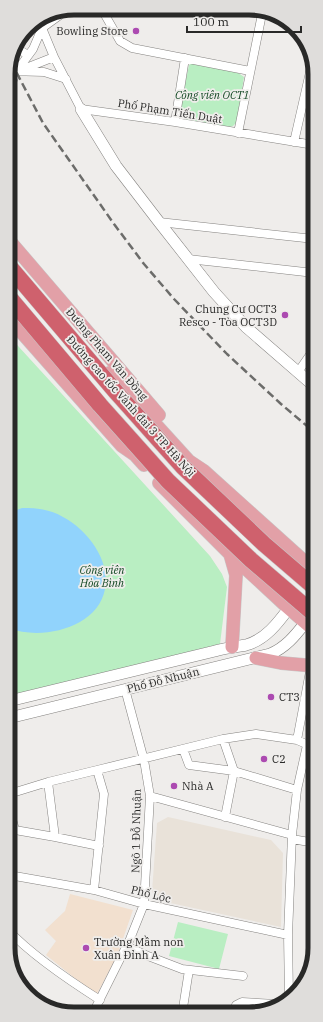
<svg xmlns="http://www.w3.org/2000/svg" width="323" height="1022" font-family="'IBM Plex Serif',serif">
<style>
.built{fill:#e9e2d9}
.education{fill:#f2e0cf}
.green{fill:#b9eec2}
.water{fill:#91d3fc}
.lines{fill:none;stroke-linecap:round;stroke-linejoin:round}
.minor-casing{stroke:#858380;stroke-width:9}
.tertiary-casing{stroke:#858380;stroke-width:12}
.primary-casing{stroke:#c7c7c7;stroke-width:14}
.minor{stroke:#fff;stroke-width:8}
.tertiary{stroke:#fff;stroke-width:11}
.primary{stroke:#e2a0a7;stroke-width:13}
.rail{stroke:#6c6c6a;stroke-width:2.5;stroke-dasharray:8 4;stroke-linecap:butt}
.motorway-bridge-casing{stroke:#c7c7c7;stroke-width:17;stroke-linecap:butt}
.motorway-bridge{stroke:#cf616d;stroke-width:16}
.poi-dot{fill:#ac4ab1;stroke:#efedeb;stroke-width:1.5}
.labels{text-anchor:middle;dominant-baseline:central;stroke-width:3.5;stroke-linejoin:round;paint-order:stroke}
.poi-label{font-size:11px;fill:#292928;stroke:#efedeb;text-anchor:start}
.park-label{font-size:11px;font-style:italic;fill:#124823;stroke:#efedeb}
.street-label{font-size:11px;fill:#292928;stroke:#efedeb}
.rim{fill:none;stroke:#292928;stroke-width:5}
</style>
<rect width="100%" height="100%" fill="#efedeb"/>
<path class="built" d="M168,817L271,840L283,853L281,927L161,901L152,892L157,823Z"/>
<path class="education" d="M70,894L133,910L117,956L97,994L77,980L46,955L56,941L45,930L65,911Z"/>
<path class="green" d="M193,63L234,70L244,77L237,122L233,126L229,127L185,120L179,113L189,65Z
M8,335L210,556L222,574L227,587L220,644L9,697Z
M178,922L228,934L219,969L169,956Z"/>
<path class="water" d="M22,508C36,508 50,509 63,517C87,529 111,561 105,589C98,628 41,641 9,628V513Z"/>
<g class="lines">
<g class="minor-casing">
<path id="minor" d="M101,8L120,41L132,48L250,71
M18,49L28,55
M54,57L81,109L175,122L314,145
M8,71L44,72L66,79
M16,72L54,57L42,28L67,10
M8,83L13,80L16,72L33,49L42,28L38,21
M175,122L185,58
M238,133L263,9
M294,142L313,59
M159,222L314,239
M188,259L314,273
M314,276L312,310L314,311
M298,372L314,349
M223,739L234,771L225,817
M297,740L311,666
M183,749L189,765L234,771L297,790
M48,782L55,837
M9,794L48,782L97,770L223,739L256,734L297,740L315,748
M150,796L292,835L288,935L289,997
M9,808L15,830L55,837L99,846
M292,835L297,790L307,745
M292,839L315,843
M9,875L94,890L144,904L288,935
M94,890L104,794L97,770
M9,931C34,957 70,981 100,1000
M9,945L15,937
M127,946L148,956L182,969L243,976
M143,1010L147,1013
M93,1013L130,939L144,904L150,796L144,760L125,689
M180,1013L183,1008L189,970
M233,1013L236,1005L242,1002L276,1004"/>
</g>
<g class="tertiary-casing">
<path id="tertiary" d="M81,109L116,166L159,222L214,292L246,327L314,386
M9,701L215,651C225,648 236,647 246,645C265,640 278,623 289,608
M9,718L270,654C285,648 295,636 305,623"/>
</g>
<g class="primary-casing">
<path id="primary" d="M8,239L159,415
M8,317L122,446L135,455L144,465
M109,373L189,461L204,471L314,570
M159,483L230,554L284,604L314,630
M230,554L236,575L232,647
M256,658L281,663L315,666"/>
</g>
<use href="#minor" class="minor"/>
<use href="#tertiary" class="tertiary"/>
<use href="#primary" class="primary"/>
<path class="rail" d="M11,62L43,123L114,224L144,264L174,299L227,354L281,404L314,432"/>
<g class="motorway-bridge-casing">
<path id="motorway-bridge" d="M8,265L116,392L183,467L264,544L314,587
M8,296L100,405L168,481L251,560L314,614"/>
</g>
<use href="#motorway-bridge" class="motorway-bridge"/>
</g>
<g class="poi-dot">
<circle cx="136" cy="31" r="4"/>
<circle cx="285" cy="315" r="4"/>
<circle cx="271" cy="697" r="4"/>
<circle cx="264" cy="759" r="4"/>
<circle cx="174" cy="786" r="4"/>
<circle cx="86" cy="948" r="4"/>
</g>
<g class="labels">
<g class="poi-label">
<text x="128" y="31" text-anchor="end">Bowling Store</text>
<text x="277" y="309" text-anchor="end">Chung Cư OCT3<tspan x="277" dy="13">Resco - Tòa OCT3D</tspan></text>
<text x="279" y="697">CT3</text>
<text x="272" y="759">C2</text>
<text x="182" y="786">Nhà A</text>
<text x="94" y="942">Trường Mầm non<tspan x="94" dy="13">Xuân Đỉnh A</tspan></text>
</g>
<g class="park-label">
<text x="212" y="95">Công viên OCT1</text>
<text x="102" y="570">Công viên<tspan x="102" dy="13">Hòa Bình</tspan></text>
</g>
<g class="street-label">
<text transform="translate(170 111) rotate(9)">Phố Phạm Tiến Duật</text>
<text transform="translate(107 354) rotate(49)">Đường Phạm Văn Đồng</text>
<text transform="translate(131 406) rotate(48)">Đường cao tốc Vành đai 3 TP. Hà Nội</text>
<text transform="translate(163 680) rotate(-14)">Phố Đỗ Nhuận</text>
<text transform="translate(136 831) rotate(-89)">Ngõ 1 Đỗ Nhuận</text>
<text transform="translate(151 894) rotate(14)">Phố Lộc</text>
</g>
</g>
<path d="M0 0H323V1022H0ZM74 15H249A59 59 0 0 1 308 74V948A59 59 0 0 1 249 1007H74A59 59 0 0 1 15 948V74A59 59 0 0 1 74 15Z" fill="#dfdddb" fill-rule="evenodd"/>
<path class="rim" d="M74 15H249A59 59 0 0 1 308 74V948A59 59 0 0 1 249 1007H74A59 59 0 0 1 15 948V74A59 59 0 0 1 74 15Z"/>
<path d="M187 26v6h114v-6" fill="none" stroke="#292928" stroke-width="2"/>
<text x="193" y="26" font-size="12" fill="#292928" stroke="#efedeb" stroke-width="3" paint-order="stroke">100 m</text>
</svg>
